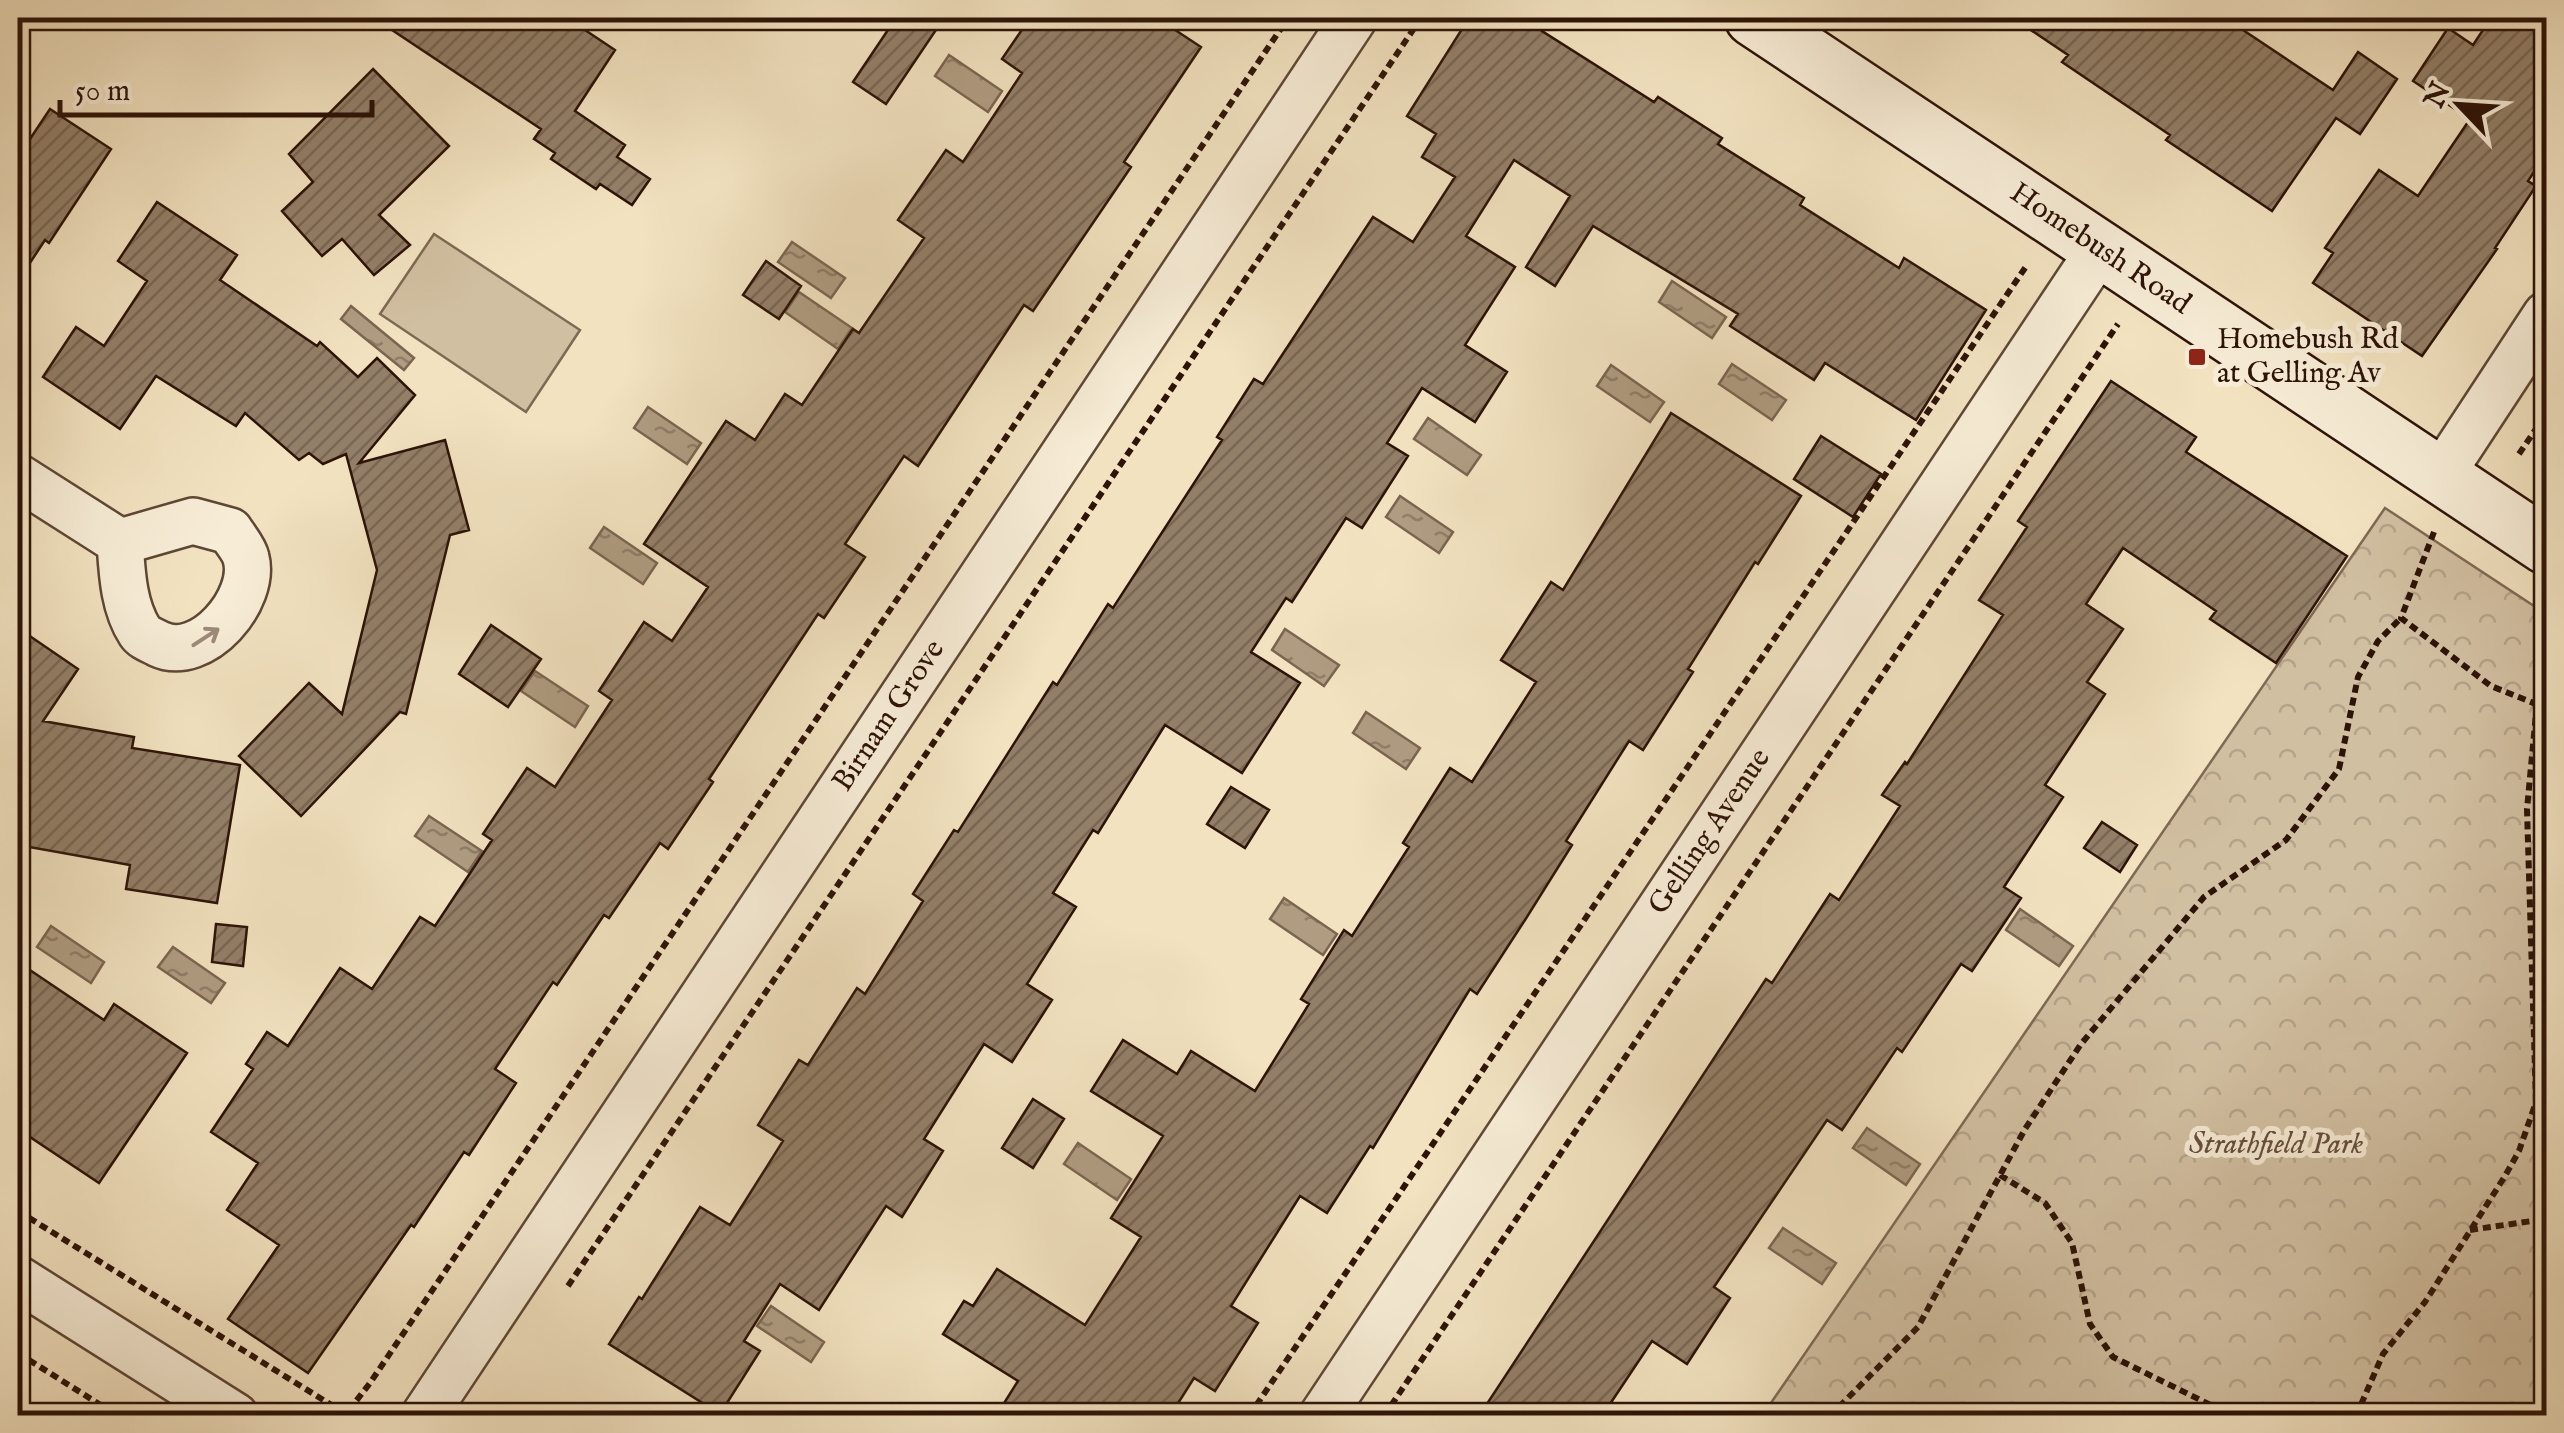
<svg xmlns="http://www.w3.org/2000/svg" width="2564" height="1433" font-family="'IM FELL English',serif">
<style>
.park{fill:url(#park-crowns);stroke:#7f6954;stroke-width:2.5}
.garden{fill:#d1bfa1;stroke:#7f6954;stroke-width:2.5}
.water{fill:url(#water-ripples);stroke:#7b6551;stroke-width:2.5}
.building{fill:url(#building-hatch);stroke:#2d1308;stroke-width:2.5}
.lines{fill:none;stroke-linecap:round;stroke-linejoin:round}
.street-casing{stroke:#5e4736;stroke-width:50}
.secondary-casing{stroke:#2d1308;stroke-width:60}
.path{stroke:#2d1308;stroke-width:6;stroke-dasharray:8 5;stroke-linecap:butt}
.street{stroke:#f7ecd6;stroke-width:45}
.secondary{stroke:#f7ecd6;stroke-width:55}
.oneway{stroke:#9c8a79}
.poi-dot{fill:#8f2418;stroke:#f7ecd6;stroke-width:4}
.labels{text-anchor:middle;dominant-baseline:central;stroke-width:10;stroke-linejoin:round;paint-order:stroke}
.street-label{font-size:30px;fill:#2d1308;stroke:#f7ecd6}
.poi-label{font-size:30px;fill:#2d1308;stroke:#f7ecd6;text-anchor:start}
.park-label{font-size:30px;font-style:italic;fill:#664f3e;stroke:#f7ecd6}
</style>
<defs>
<pattern id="park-crowns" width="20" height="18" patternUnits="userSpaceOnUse" patternTransform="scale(2.5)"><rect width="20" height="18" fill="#d1bfa1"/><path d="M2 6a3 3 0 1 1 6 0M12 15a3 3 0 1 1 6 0" fill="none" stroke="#b4a389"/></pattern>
<pattern id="water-ripples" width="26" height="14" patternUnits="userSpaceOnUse" patternTransform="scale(2.5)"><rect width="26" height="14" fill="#af9c81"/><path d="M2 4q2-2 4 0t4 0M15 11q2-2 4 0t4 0" fill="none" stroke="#8f7e68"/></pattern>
<pattern id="building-hatch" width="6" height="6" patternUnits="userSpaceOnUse" patternTransform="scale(2.5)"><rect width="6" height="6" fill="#937f68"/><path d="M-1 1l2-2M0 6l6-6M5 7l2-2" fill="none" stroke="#786754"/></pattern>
</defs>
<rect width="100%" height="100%" fill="#f2e2c0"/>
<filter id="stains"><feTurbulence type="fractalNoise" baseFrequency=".002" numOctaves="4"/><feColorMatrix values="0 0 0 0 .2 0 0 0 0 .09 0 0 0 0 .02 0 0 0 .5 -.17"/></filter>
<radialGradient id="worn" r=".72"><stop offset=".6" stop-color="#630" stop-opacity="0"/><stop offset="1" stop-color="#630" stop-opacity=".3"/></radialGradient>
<path class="park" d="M2385,508L2546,614V1415L1762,1416Z"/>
<path class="garden" d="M434,234L580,330L526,412L380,314Z"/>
<path class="water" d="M949,55L1002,91L988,112L935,76Z
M792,242L845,278L831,298L778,262Z
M1672,281L1726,317L1712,338L1659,302Z
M799,292L852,328L838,349L785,312Z
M351,306L414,358L404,370L341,319Z
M1732,364L1786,400L1772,420L1719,384Z
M1611,365L1664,402L1650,422L1597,386Z
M648,407L701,443L687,464L634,428Z
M1428,418L1481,455L1467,475L1414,439Z
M1400,496L1453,532L1439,553L1386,517Z
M604,527L657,563L643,584L590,548Z
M1285,629L1339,665L1324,686L1272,650Z
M535,671L588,706L575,727L521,691Z
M1366,712L1420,748L1406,769L1353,733Z
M429,816L482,851L468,872L415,836Z
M1284,898L1337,934L1323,955L1270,919Z
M2020,909L2073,946L2059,966L2006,930Z
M51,926L104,962L91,983L37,947Z
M173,947L225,983L211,1003L158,967Z
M1867,1128L1920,1164L1906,1185L1853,1148Z
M1078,1143L1131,1179L1117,1200L1064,1164Z
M1783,1228L1836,1263L1822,1284L1769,1248Z
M771,1306L824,1342L811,1362L757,1326Z"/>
<path class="building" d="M374,18H567L615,50L575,111L625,145L617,157L650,179L632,205L600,184L596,189L551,159L555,153L534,139L541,129Z
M896,18H944L886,104L853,82Z
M1030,18H1157L1201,47L1124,162L1131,167L1033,311L1024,305L918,466L904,456L845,544L865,557L824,618L818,614L709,779L713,782L668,849L660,843L609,918L604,915L557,985L553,982L495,1069L516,1083L469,1155L464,1152L414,1227L411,1225L308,1373L228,1319L279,1245L227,1210L258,1163L211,1132L253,1069L246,1064L267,1032L288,1046L340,968L372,989L420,917L435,926L492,840L483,834L527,768L555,787L612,700L599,691L644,622L672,641L708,587L644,544L726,421L755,440L785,394L802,405L853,329L859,333L924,238L898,220L946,150L963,162L1022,73L1002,59Z
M1469,18H1550L1542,31L1654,102L1658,97L1722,138L1718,144L1804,198L1800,205L1899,268L1904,258L1986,310L1916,420L1825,363L1814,380L1730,326L1738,314L1593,226L1555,286L1526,267L1570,196L1514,160L1466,236L1515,267L1465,345L1507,372L1475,422L1422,388L1387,443L1408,456L1362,528L1346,518L1292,602L1286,598L1251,652L1300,683L1242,773L1165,725L1098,833L1093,830L1053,893L1076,907L1027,984L1052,1000L1012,1062L984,1044L924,1139L943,1151L902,1217L886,1206L819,1310L780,1284L744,1341L760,1351L720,1414L609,1344L639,1297L642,1299L700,1207L730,1225L783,1141L758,1125L799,1060L808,1065L857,988L865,994L923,901L913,894L954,830L958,832L1053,682L1057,685L1108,604L1113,608L1222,440L1217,437L1254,379L1263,384L1373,217L1413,242L1455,177L1422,157L1436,134L1407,116Z
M2013,18H2225L2333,90L2358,52L2397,79L2360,134L2336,118L2272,211L2166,140L2170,135L2062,62L2068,55Z
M2491,18H2546V153L2528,181L2536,186L2495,248L2497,249L2422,356L2313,283L2333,253L2325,248L2379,170L2418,196L2470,119L2413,81L2448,28L2473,45Z
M373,69L449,146L379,215L410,245L374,275L342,239L322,256L282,211L313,182L289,154Z
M50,109L111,149L49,243L45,240L18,281V157Z
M157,202L237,255L220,280L317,346L320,342L358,377L377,358L415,395L359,463L445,440L469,530L450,535L406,714L400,712L301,816L239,756L309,683L342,714L377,570L346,454L323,464L309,453L299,460L245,413L236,426L156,376L120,429L43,377L76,327L104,346L147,281L118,261Z
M766,261L801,286L779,319L743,295Z
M2111,381L2196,437L2186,452L2347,556L2276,663L2210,619L2216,611L2123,548L2086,604L2123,629L2087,682L2105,694L2045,785L2063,797L2004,887L2021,898L1972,971L1961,964L1902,1052L1897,1048L1842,1130L1827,1120L1714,1287L1730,1298L1687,1364L1652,1341L1602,1416H1479L1766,979L1772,983L1830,894L1839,900L1900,806L1882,795L1905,762L1907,764L2003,615L1979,600L2027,527L2018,521Z
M1671,413L1801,496L1758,564L1755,562L1688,669L1693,672L1643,750L1629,741L1566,841L1572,845L1525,920L1477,994L1470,989L1373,1148L1370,1146L1327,1213L1300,1196L1231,1306L1258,1323L1215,1391L1194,1378L1170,1416H996L1018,1381L943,1334L964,1301L973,1306L997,1269L1085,1325L1141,1237L1111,1218L1163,1136L1091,1091L1123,1040L1177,1074L1191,1051L1255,1091L1309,1004L1301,999L1344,930L1352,936L1409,847L1403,843L1450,768L1472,782L1536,682L1501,660L1551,582L1563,590Z
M1821,436L1881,474L1853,517L1794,479Z
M491,625L541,659L508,707L459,674Z
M18,628L78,669L43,721L134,737L132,748L240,765L217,903L126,889L130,865L18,845Z
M1231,787L1269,810L1245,848L1207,824Z
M2102,822L2137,845L2120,872L2084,848Z
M216,924L247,927L243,966L212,962Z
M18,962L104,1020L114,1004L187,1053L99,1183L18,1129Z
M1033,1099L1064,1119L1033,1168L1002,1148Z"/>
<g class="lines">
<g class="street-casing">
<path id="street" d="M2441,475L2546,315
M18,477L120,542L193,521L230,531C235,539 244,549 246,558C257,599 202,664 159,644C152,640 144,638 140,632C123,606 122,571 120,542
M18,1279L235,1416
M424,1416L1354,18
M1322,1416L2100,249"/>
</g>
<g class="secondary-casing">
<path id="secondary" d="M1753,18L2546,546"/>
</g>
<path class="path" d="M18,45L36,18
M2519,454L2546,414
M2434,532L2401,618L2491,686L2546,708
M2000,1175L2045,1203L2072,1243L2090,1324L2113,1357L2233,1416
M18,1211L346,1414L370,1383L1288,18
M2470,1230L2546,1219
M568,1286L1421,18
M18,1353L118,1416
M1249,1416L2027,265
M1384,1416L2118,324
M1830,1416L1918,1327L2025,1129L2081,1044L2204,897L2286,840L2339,769L2358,677L2378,641L2401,618
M2356,1416L2383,1354L2425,1302L2505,1176L2519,1151L2536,1102L2527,809L2537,703L2546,682"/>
<use href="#street" class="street"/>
<use href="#secondary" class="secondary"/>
</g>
<defs><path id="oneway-shaft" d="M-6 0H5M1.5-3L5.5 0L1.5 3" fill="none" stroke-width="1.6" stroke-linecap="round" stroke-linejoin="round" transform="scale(2.5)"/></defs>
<use class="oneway" href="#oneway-shaft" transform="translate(206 637) rotate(-33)"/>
<rect class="poi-dot" x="2187" y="347" width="20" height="20" rx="5"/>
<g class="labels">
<g class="street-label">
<text transform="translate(2100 249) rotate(34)">Homebush Road</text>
<text transform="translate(889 716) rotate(-56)">Birnam Grove</text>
<text transform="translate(1710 832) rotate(-56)">Gelling Avenue</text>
</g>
<g class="poi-label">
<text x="2217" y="340">Homebush Rd<tspan x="2217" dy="34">at Gelling Av</tspan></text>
</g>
<g class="park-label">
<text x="2276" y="1145">Strathfield Park</text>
</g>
</g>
<rect width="2564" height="1433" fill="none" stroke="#f2e2c0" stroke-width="60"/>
<rect x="20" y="20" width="2524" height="1393" fill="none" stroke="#2d1308" stroke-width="5"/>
<rect x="30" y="30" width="2504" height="1373" fill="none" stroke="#2d1308" stroke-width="2.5"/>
<g transform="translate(2459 105) rotate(295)" stroke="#f7ecd6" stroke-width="8" paint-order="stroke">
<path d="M0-8L18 38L0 25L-18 38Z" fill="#2d1308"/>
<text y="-15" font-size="28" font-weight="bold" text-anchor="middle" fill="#2d1308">N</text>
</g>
<path d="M60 100v15h312v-15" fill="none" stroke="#2d1308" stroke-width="5"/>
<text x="75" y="100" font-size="30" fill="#2d1308" stroke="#f7ecd6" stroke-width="8" paint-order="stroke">50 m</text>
<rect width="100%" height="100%" filter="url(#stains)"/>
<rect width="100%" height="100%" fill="url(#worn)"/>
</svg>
